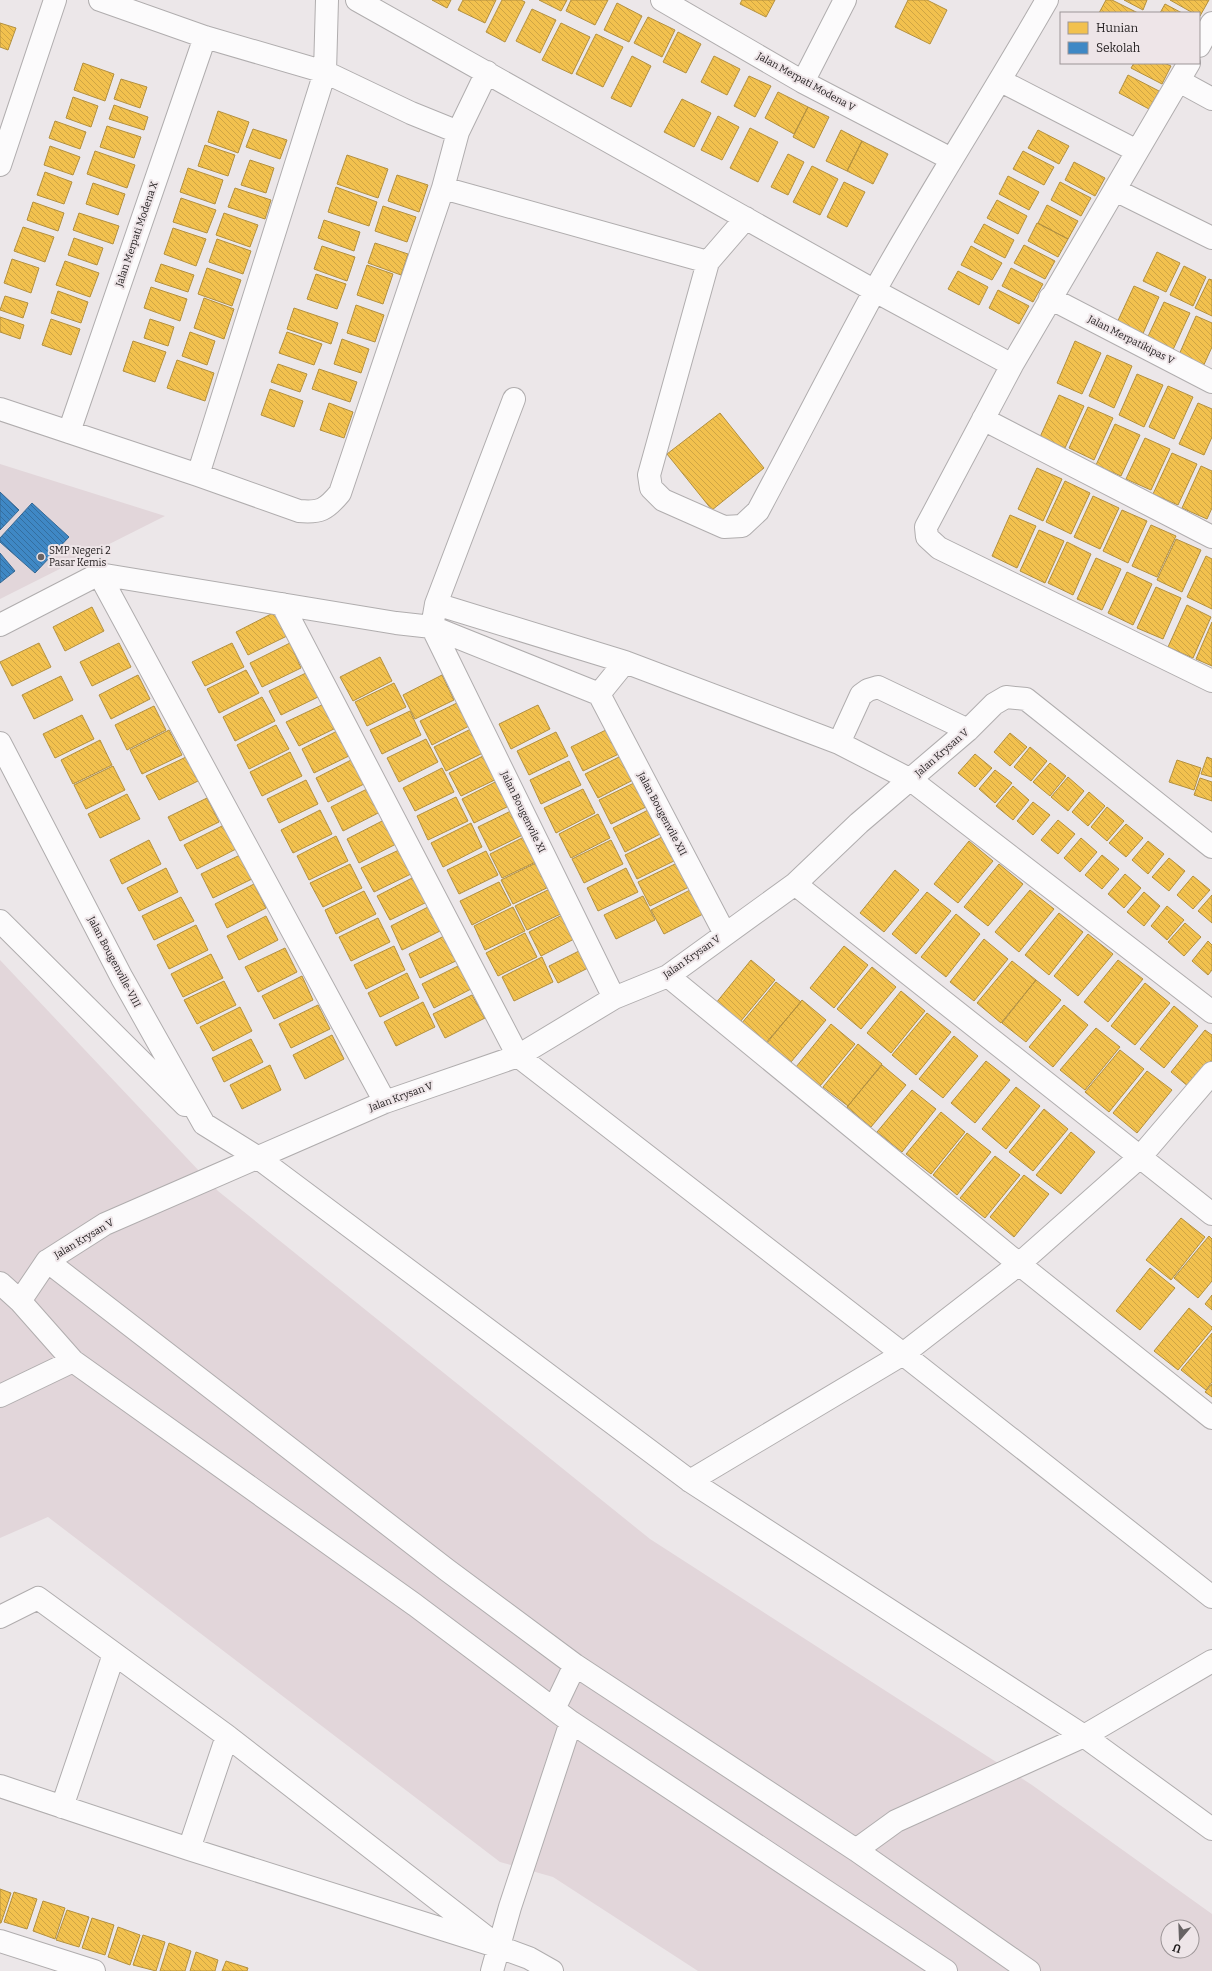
<svg xmlns="http://www.w3.org/2000/svg" width="1212" height="1971" font-family="Bitter,serif">
<style>
.built{fill:#e2d6da;fill-rule:evenodd}
.homes{fill:url(#homes-back-hatch);stroke:#b3903f}
.schools{fill:url(#schools-back-hatch);stroke:#366893}
.lines{fill:none;stroke-linecap:round;stroke-linejoin:round}
.minor-casing{stroke:#b0adae;stroke-width:24}
.minor{stroke:#fcfbfc;stroke-width:22}
.poi-dot{fill:#676364;stroke:#eee5e8;stroke-width:1.5}
.labels{text-anchor:middle;dominant-baseline:central;stroke-width:4;stroke-linejoin:round;paint-order:stroke}
.street-label{font-size:10px;fill:#201c1d;stroke:#eee5e8}
.poi-label{font-size:10px;fill:#201c1d;stroke:#eee5e8;text-anchor:start}
</style>
<defs>
<pattern id="homes-back-hatch" width="6" height="6" patternUnits="userSpaceOnUse"><rect width="6" height="6" fill="#f2c14e"/><path d="M-1 5l2 2M0 0l6 6M5-1l2 2" fill="none" stroke="#cfa544"/></pattern>
<pattern id="schools-back-hatch" width="6" height="6" patternUnits="userSpaceOnUse"><rect width="6" height="6" fill="#3f88c5"/><path d="M-1 5l2 2M0 0l6 6M5-1l2 2" fill="none" stroke="#346e9f"/></pattern>
</defs>
<rect width="100%" height="100%" fill="#ece7e9"/>
<path class="built" d="M0,464L165,516L0,599Z
M0,960L218,1191L650,1539L1032,1785L1212,1914V1971H698L553,1877L500,1862L48,1517L0,1538ZM1168,1927H1192V1951H1168Z"/>
<path class="homes" d="M432,0H451L447,8Z
M463,0H496L485,23L458,10Z
M502,0H521L525,2L505,42L486,32Z
M539,0H567L561,11Z
M571,0H608L595,25L566,11Z
M742,0H775L766,17L740,4Z
M908,0H927L947,10L930,44L895,27Z
M1106,0H1112L1138,13H1099Z
M1124,0H1147L1143,10Z
M1170,0H1209L1200,16L1199,13H1193Z
M617,3L642,16L629,42L604,30Z
M1165,4L1182,13H1160Z
M532,9L556,20L540,53L516,41Z
M648,17L675,30L662,57L634,43Z
M0,23L16,28L8,50L0,47Z
M561,23L590,37L572,74L542,60Z
M678,32L701,44L686,73L663,62Z
M596,34L623,47L603,87L576,74Z
M632,56L651,66L631,107L611,98Z
M714,56L740,69L727,95L701,82Z
M83,63L114,74L105,101L74,90Z
M1134,63H1164L1171,66L1162,84L1131,68Z
M1128,75L1159,91L1149,109L1119,93Z
M749,76L771,86L755,117L734,106Z
M121,79L147,87L140,108L114,99Z
M778,92L808,107L794,134L765,118Z
M73,97L98,106L91,127L66,118Z
M682,99L711,113L694,147L664,132Z
M114,105L148,117L144,130L109,119Z
M808,107L829,117L814,148L793,137Z
M218,111L249,122L238,153L208,142Z
M718,116L739,127L722,160L701,150Z
M55,121L86,132L80,149L49,138Z
M107,126L141,137L134,158L100,147Z
M750,128L778,142L758,182L730,168Z
M253,129L287,140L280,159L246,147Z
M841,130L862,141L847,171L826,161Z
M1038,130L1069,146L1059,164L1028,148Z
M862,141L888,154L873,184L847,171Z
M205,145L235,155L228,176L198,166Z
M50,146L80,157L73,175L44,165Z
M95,151L135,165L127,188L87,174Z
M1023,151L1054,167L1044,185L1013,169Z
M788,154L804,162L788,195L771,187Z
M347,155L388,169L378,198L337,184Z
M250,160L274,168L266,193L241,185Z
M1074,162L1105,178L1095,196L1065,180Z
M812,166L838,179L820,215L793,202Z
M188,168L223,180L215,204L180,192Z
M45,172L72,182L64,204L37,195Z
M397,175L428,185L419,212L388,201Z
M1008,176L1039,192L1029,210L999,194Z
M844,182L865,192L847,227L827,217Z
M1060,182L1091,198L1081,216L1051,200Z
M93,183L125,194L118,215L86,204Z
M336,187L377,202L369,226L328,212Z
M235,188L271,200L265,219L228,207Z
M181,198L216,210L207,233L173,222Z
M997,200L1027,216L1018,234L987,218Z
M33,202L64,213L58,231L27,220Z
M1047,205L1078,221L1068,239L1038,223Z
M383,206L416,217L407,242L375,231Z
M79,213L119,226L113,244L73,230Z
M224,213L258,225L250,247L216,235Z
M324,220L360,232L354,251L318,238Z
M1037,223L1068,239L1058,257L1028,241Z
M984,224L1014,240L1005,258L974,242Z
M23,227L54,237L45,262L14,251Z
M173,228L206,239L196,266L164,254Z
M74,238L103,248L97,265L68,255Z
M217,239L251,251L243,274L209,262Z
M375,243L408,254L401,275L368,263Z
M1024,245L1055,261L1045,279L1014,263Z
M322,246L355,257L347,281L314,269Z
M971,246L1002,263L992,280L961,265Z
M1157,252L1180,263L1166,292L1143,281Z
M12,259L39,268L31,293L4,283Z
M65,261L99,273L90,297L56,285Z
M161,264L194,275L188,292L155,281Z
M367,265L393,274L383,304L357,295Z
M1184,266L1206,277L1193,306L1170,295Z
M207,268L241,280L232,306L198,294Z
M1011,268L1043,284L1033,302L1002,286Z
M958,271L988,287L979,305L948,289Z
M316,274L346,284L337,309L307,299Z
M1209,279L1212,280V316L1195,308Z
M1134,286L1159,297L1141,338L1115,327Z
M151,287L187,299L180,321L144,308Z
M998,290L1029,306L1019,324L989,308Z
M58,291L88,302L81,323L51,313Z
M5,296L28,303L23,318L0,310Z
M204,298L234,309L224,339L194,328Z
M1164,302L1190,313L1171,354L1145,343Z
M356,305L384,315L375,342L347,333Z
M294,308L338,323L331,344L287,329Z
M1196,316L1212,323V347L1202,369L1178,357Z
M0,317L24,325L20,339L0,332Z
M51,319L80,329L71,355L42,345Z
M150,319L174,327L168,346L144,338Z
M190,332L215,341L207,365L182,356Z
M287,332L322,344L314,365L279,353Z
M342,339L369,349L361,373L334,364Z
M133,341L166,352L155,382L123,371Z
M1075,341L1101,353L1082,394L1057,383Z
M1107,355L1132,366L1114,408L1089,396Z
M177,360L214,373L205,401L167,388Z
M278,364L307,374L300,392L271,382Z
M319,369L357,382L350,402L312,389Z
M1137,374L1163,385L1144,427L1119,415Z
M1168,386L1193,397L1174,439L1149,427Z
M270,389L303,401L294,427L261,415Z
M1059,395L1084,406L1065,448L1040,437Z
M329,403L353,412L344,438L320,430Z
M1198,403L1212,409V437L1204,455L1179,444Z
M1088,407L1113,418L1094,460L1069,448Z
M720,413L764,468L712,510L667,454Z
M1115,424L1140,435L1121,476L1096,465Z
M1145,438L1170,449L1151,490L1126,479Z
M1172,453L1197,464L1178,505L1153,494Z
M1201,466L1212,471V508L1207,519L1182,508Z
M1037,468L1062,479L1043,521L1018,509Z
M1065,481L1090,493L1071,534L1046,522Z
M1093,496L1119,508L1100,549L1074,537Z
M1122,510L1147,521L1128,563L1103,551Z
M1010,515L1036,526L1017,568L992,556Z
M1151,525L1176,536L1157,577L1132,566Z
M1039,530L1064,541L1045,583L1020,571Z
M1176,539L1201,550L1182,592L1157,580Z
M1067,542L1091,554L1073,595L1048,583Z
M1206,556L1212,559V609L1187,597Z
M1096,558L1121,569L1102,610L1077,599Z
M1127,572L1152,584L1133,625L1108,613Z
M1156,587L1181,598L1163,639L1137,628Z
M1187,605L1211,617L1193,658L1168,647Z
M92,607L104,631L65,651L53,627Z
M275,612L287,636L248,655L236,632Z
M1212,622V666L1196,659Z
M39,643L51,667L12,686L0,662Z
M119,643L131,667L92,686L80,662Z
M232,643L244,667L205,686L192,662Z
M290,643L301,668L262,687L250,663Z
M380,657L392,681L353,701L340,677Z
M246,670L259,693L219,713L207,689Z
M308,672L320,696L281,715L269,691Z
M138,675L150,699L111,719L99,695Z
M442,675L454,700L415,719L403,695Z
M61,676L73,700L34,719L22,695Z
M394,683L406,707L367,726L355,702Z
M262,697L275,721L235,741L223,717Z
M459,702L471,725L432,745L420,721Z
M326,703L338,727L299,746L286,722Z
M538,705L550,729L511,749L499,724Z
M154,706L166,730L127,750L115,725Z
M410,711L421,735L382,754L370,730Z
M82,715L94,739L55,758L43,734Z
M276,725L289,749L249,769L237,745Z
M473,728L485,752L446,771L434,747Z
M610,728L623,752L583,771L571,747Z
M341,729L353,754L314,773L302,749Z
M169,730L182,755L142,774L130,750Z
M556,732L568,756L529,775L517,751Z
M1010,733L1027,747L1010,766L994,752Z
M426,739L438,762L399,782L387,758Z
M100,740L112,765L73,784L61,760Z
M1030,747L1047,761L1031,781L1014,767Z
M290,752L302,776L262,796L250,772Z
M489,753L501,777L461,796L449,773Z
M625,754L637,778L598,798L585,774Z
M975,754L992,768L975,787L958,773Z
M186,757L198,781L159,800L146,776Z
M1207,757L1212,759V777L1201,774Z
M355,758L368,782L328,802L316,778Z
M1177,760L1201,768L1194,790L1169,782Z
M569,761L581,785L541,804L530,780Z
M1050,763L1066,776L1050,796L1033,782Z
M113,766L125,790L86,809L74,785Z
M442,768L454,792L415,811L403,788Z
M995,770L1012,783L995,803L979,789Z
M1068,777L1084,791L1068,811L1051,797Z
M1200,778L1212,782V801L1194,795Z
M501,779L513,804L474,823L462,799Z
M306,780L318,804L279,823L267,799Z
M638,781L650,805L611,824L599,800Z
M1013,786L1029,800L1013,820L996,806Z
M371,787L382,811L343,831L331,807Z
M583,789L595,813L556,833L544,808Z
M1089,792L1105,806L1088,826L1072,812Z
M127,794L140,819L100,838L88,814Z
M456,797L468,821L428,840L417,816Z
M207,798L219,822L180,841L168,817Z
M1033,802L1050,815L1033,835L1017,821Z
M1107,807L1124,821L1107,841L1091,827Z
M517,808L529,832L490,851L478,827Z
M652,808L664,832L625,852L613,828Z
M320,810L332,834L293,853L281,830Z
M598,814L610,838L571,858L559,834Z
M386,819L398,843L359,863L347,839Z
M1058,820L1075,834L1058,854L1041,840Z
M471,823L482,847L443,867L431,843Z
M1126,824L1143,838L1126,857L1109,843Z
M224,825L236,849L197,869L184,845Z
M530,834L542,859L502,878L490,854Z
M336,836L348,861L309,880L297,856Z
M664,836L676,860L637,879L625,855Z
M1081,838L1097,852L1080,872L1064,858Z
M149,840L161,864L122,884L110,860Z
M611,840L623,864L584,883L572,859Z
M969,841L993,861L958,903L934,884Z
M1148,841L1164,854L1148,874L1132,860Z
M401,849L413,873L374,892L361,868Z
M486,851L498,875L459,894L447,870Z
M240,855L252,879L213,898L201,874Z
M1102,855L1119,869L1102,889L1085,875Z
M1169,858L1185,871L1169,891L1152,877Z
M540,861L553,885L513,904L501,880Z
M677,863L689,887L650,906L638,882Z
M350,864L362,888L323,907L310,883Z
M999,864L1023,884L988,926L964,907Z
M166,868L178,892L139,911L127,888Z
M626,868L638,892L598,911L587,888Z
M895,870L919,890L884,932L860,913Z
M1125,874L1141,888L1124,908L1108,894Z
M416,876L429,901L390,920L377,896Z
M1193,876L1210,890L1193,909L1177,895Z
M499,882L511,905L472,925L460,901Z
M254,884L266,908L227,928L215,904Z
M554,887L567,911L527,930L515,906Z
M690,890L703,914L664,934L651,910Z
M1030,890L1054,909L1019,952L995,932Z
M364,891L376,914L336,934L325,910Z
M927,892L951,911L916,954L892,934Z
M1144,892L1160,906L1144,926L1127,912Z
M1212,895V923L1198,911Z
M643,896L655,920L616,939L604,915Z
M181,897L194,921L154,940L142,916Z
M430,906L442,930L402,950L391,926Z
M1167,906L1184,920L1167,940L1151,926Z
M513,907L525,931L485,950L474,926Z
M568,912L580,936L541,956L529,932Z
M1059,913L1083,932L1049,975L1025,955Z
M956,914L980,934L946,977L921,957Z
M266,916L278,940L239,960L227,936Z
M378,918L390,942L351,961L339,937Z
M1185,923L1201,937L1184,956L1168,942Z
M196,925L208,950L169,969L157,945Z
M525,933L537,957L498,976L486,953Z
M448,934L460,959L420,978L409,954Z
M1088,934L1113,954L1078,996L1054,976Z
M984,939L1008,959L974,1001L950,982Z
M1208,941L1212,945V970L1208,975L1192,961Z
M394,946L405,970L366,989L354,965Z
M844,946L868,965L834,1008L810,988Z
M285,948L297,972L258,992L245,967Z
M581,950L590,967L558,983L549,966Z
M211,954L223,978L183,997L171,974Z
M542,957L553,982L514,1001L502,977Z
M751,960L775,980L740,1022L716,1003Z
M1118,960L1143,979L1108,1022L1084,1002Z
M1012,961L1036,980L1001,1023L977,1003Z
M462,964L473,988L434,1008L422,984Z
M872,967L896,987L861,1029L837,1009Z
M407,973L419,998L380,1017L368,993Z
M302,976L313,1000L274,1019L262,996Z
M1036,980L1061,1000L1026,1042L1002,1023Z
M224,981L236,1005L197,1024L184,1000Z
M776,982L801,1002L765,1044L741,1024Z
M1145,983L1170,1003L1135,1045L1111,1026Z
M901,991L925,1011L891,1053L867,1033Z
M472,995L485,1018L445,1038L433,1014Z
M802,1000L826,1020L791,1062L767,1043Z
M423,1002L435,1027L396,1046L384,1022Z
M318,1005L330,1029L291,1048L279,1024Z
M1064,1005L1088,1025L1053,1067L1029,1047Z
M1174,1006L1198,1026L1164,1068L1140,1049Z
M240,1007L252,1031L213,1051L200,1027Z
M927,1013L951,1032L916,1075L892,1055Z
M831,1024L855,1044L820,1086L796,1067Z
M1096,1028L1120,1047L1085,1090L1060,1070Z
M1205,1030L1212,1035V1070L1195,1092L1171,1072Z
M332,1035L344,1059L305,1079L293,1055Z
M954,1036L978,1056L943,1098L919,1079Z
M251,1039L263,1062L224,1082L212,1058Z
M858,1044L882,1064L848,1106L823,1087Z
M1120,1050L1144,1069L1109,1112L1085,1092Z
M986,1061L1010,1080L975,1123L951,1103Z
M270,1065L281,1090L242,1109L230,1085Z
M882,1065L906,1085L871,1127L847,1107Z
M1147,1071L1172,1090L1137,1133L1113,1113Z
M1016,1087L1040,1106L1006,1149L982,1129Z
M912,1090L936,1109L902,1152L877,1132Z
M1044,1109L1068,1129L1033,1171L1009,1152Z
M941,1112L965,1132L931,1174L906,1154Z
M1071,1132L1095,1152L1061,1194L1036,1175Z
M967,1133L991,1152L957,1195L933,1175Z
M995,1156L1020,1175L985,1218L960,1198Z
M1024,1175L1049,1194L1014,1237L990,1217Z
M1181,1218L1205,1237L1171,1280L1146,1260Z
M1209,1236L1212,1239V1281L1198,1298L1174,1278Z
M1150,1268L1175,1288L1140,1330L1116,1311Z
M1212,1295V1310L1205,1304Z
M1189,1308L1212,1327V1329L1178,1370L1154,1351Z
M1212,1333V1382L1206,1390L1181,1370Z
M1212,1384V1397L1205,1392Z
M0,1889L11,1893L1,1923H0Z
M14,1892L37,1899L27,1929L4,1922Z
M43,1901L65,1908L55,1939L33,1931Z
M67,1910L89,1917L79,1947L56,1940Z
M92,1918L114,1925L105,1955L82,1948Z
M118,1927L140,1935L130,1965L108,1957Z
M143,1935L165,1942L156,1971L133,1965Z
M169,1943L191,1951L185,1971H160Z
M196,1952L218,1960L215,1971H190Z
M226,1961L248,1968L247,1971H222Z"/>
<path class="schools" d="M0,492L19,510L0,530Z
M32,503L69,537L35,573L0,542V538Z
M0,553L15,571L0,583Z"/>
<g class="lines">
<g class="minor-casing">
<path id="minor" d="M100,0L205,37L325,72L411,113L458,132
M357,0L875,291L1012,365
M662,0L803,82L951,159
M1199,46L1212,23
M1189,63L1012,365L926,527L927,537L939,548L1212,681
M1001,81L1137,151
M1179,81L1212,99
M803,82L845,0
M0,165L55,0
M443,188L708,262
M1115,190L1212,238
M746,218L708,262L649,475L651,488L663,500L724,527L742,526L758,511C797,438 835,364 874,292C929,193 991,98 1047,0
M1050,298L1212,382
M0,409L198,475L299,511C320,513 326,510 340,493L443,188L458,132L487,72
M983,419L1212,537
M69,432L205,37
M198,475L325,72L327,0
M99,574L385,1102
M282,604L518,1056L903,1354L1212,1597
M436,604L625,662
M0,625L99,574L396,623L432,627L599,694
M432,627L614,998
M432,627L436,604L514,399
M599,694L625,662L839,743L911,780L1212,1012
M599,694L725,934
M0,743L122,978L204,1124L257,1157L690,1481L1084,1736L1212,1829
M839,743L861,695L868,690L878,687L968,730
M795,884L1212,1214
M0,921L185,1105
M668,976L1019,1264L1212,1418
M47,1261L447,1570L575,1665L856,1850L1029,1971
M0,1283L20,1301L73,1361L415,1605L571,1722L946,1971
M20,1301L47,1261L105,1224L385,1102L518,1056L614,998L668,976L795,884L859,823L968,730L994,704L1006,697L1026,699L1212,847
M0,1396L73,1361
M690,1481L903,1354L1019,1264L1141,1156L1212,1073
M0,1617L38,1598L227,1736L499,1947
M554,1709L575,1665
M0,1786L189,1849L499,1947L529,1958L552,1971
M62,1807L114,1654
M189,1849L227,1736
M856,1850L896,1821L1084,1736L1212,1661
M0,1941L94,1971
M492,1971L510,1907L571,1722"/>
</g>
<use href="#minor" class="minor"/>
</g>
<circle class="poi-dot" cx="41" cy="557" r="4"/>
<g class="labels">
<g class="street-label">
<text transform="translate(806 82) rotate(29)">Jalan Merpati Modena V</text>
<text transform="translate(137 234) rotate(-71)">Jalan Merpati Modena X</text>
<text transform="translate(1131 340) rotate(27)">Jalan Merpatikipas V</text>
<text transform="translate(942 753) rotate(-41)">Jalan Krysan V</text>
<text transform="translate(523 812) rotate(64)">Jalan Bougenvile XI</text>
<text transform="translate(662 814) rotate(62)">Jalan Bougenvile XII</text>
<text transform="translate(692 957) rotate(-35)">Jalan Krysan V</text>
<text transform="translate(114 962) rotate(62)">Jalan Bougenville-VIII</text>
<text transform="translate(401 1097) rotate(-20)">Jalan Krysan V</text>
<text transform="translate(84 1239) rotate(-31)">Jalan Krysan V</text>
</g>
<g class="poi-label">
<text x="49" y="551">SMP Negeri 2<tspan x="49" dy="12">Pasar Kemis</tspan></text>
</g>
</g>
<rect x="1060" y="12" width="140" height="52" fill="#eee5e8" stroke="#9c9597"/>
<rect x="1068" y="22" width="20" height="12" fill="#f2c14e" stroke="#9c9597"/>
<text x="1096" y="32" font-size="12" fill="#201c1d">Hunian</text>
<rect x="1068" y="42" width="20" height="12" fill="#3f88c5" stroke="#9c9597"/>
<text x="1096" y="52" font-size="12" fill="#201c1d">Sekolah</text>
<g transform="translate(1180 1939) rotate(199)"><circle r="19" fill="#eee5e8" stroke="#9c9597"/>
<path d="M0-3L7 15L0 10L-7 15Z" fill="#676364"/>
<text y="-6" font-size="11" font-weight="bold" text-anchor="middle" fill="#201c1d">U</text>
</g>
</svg>
